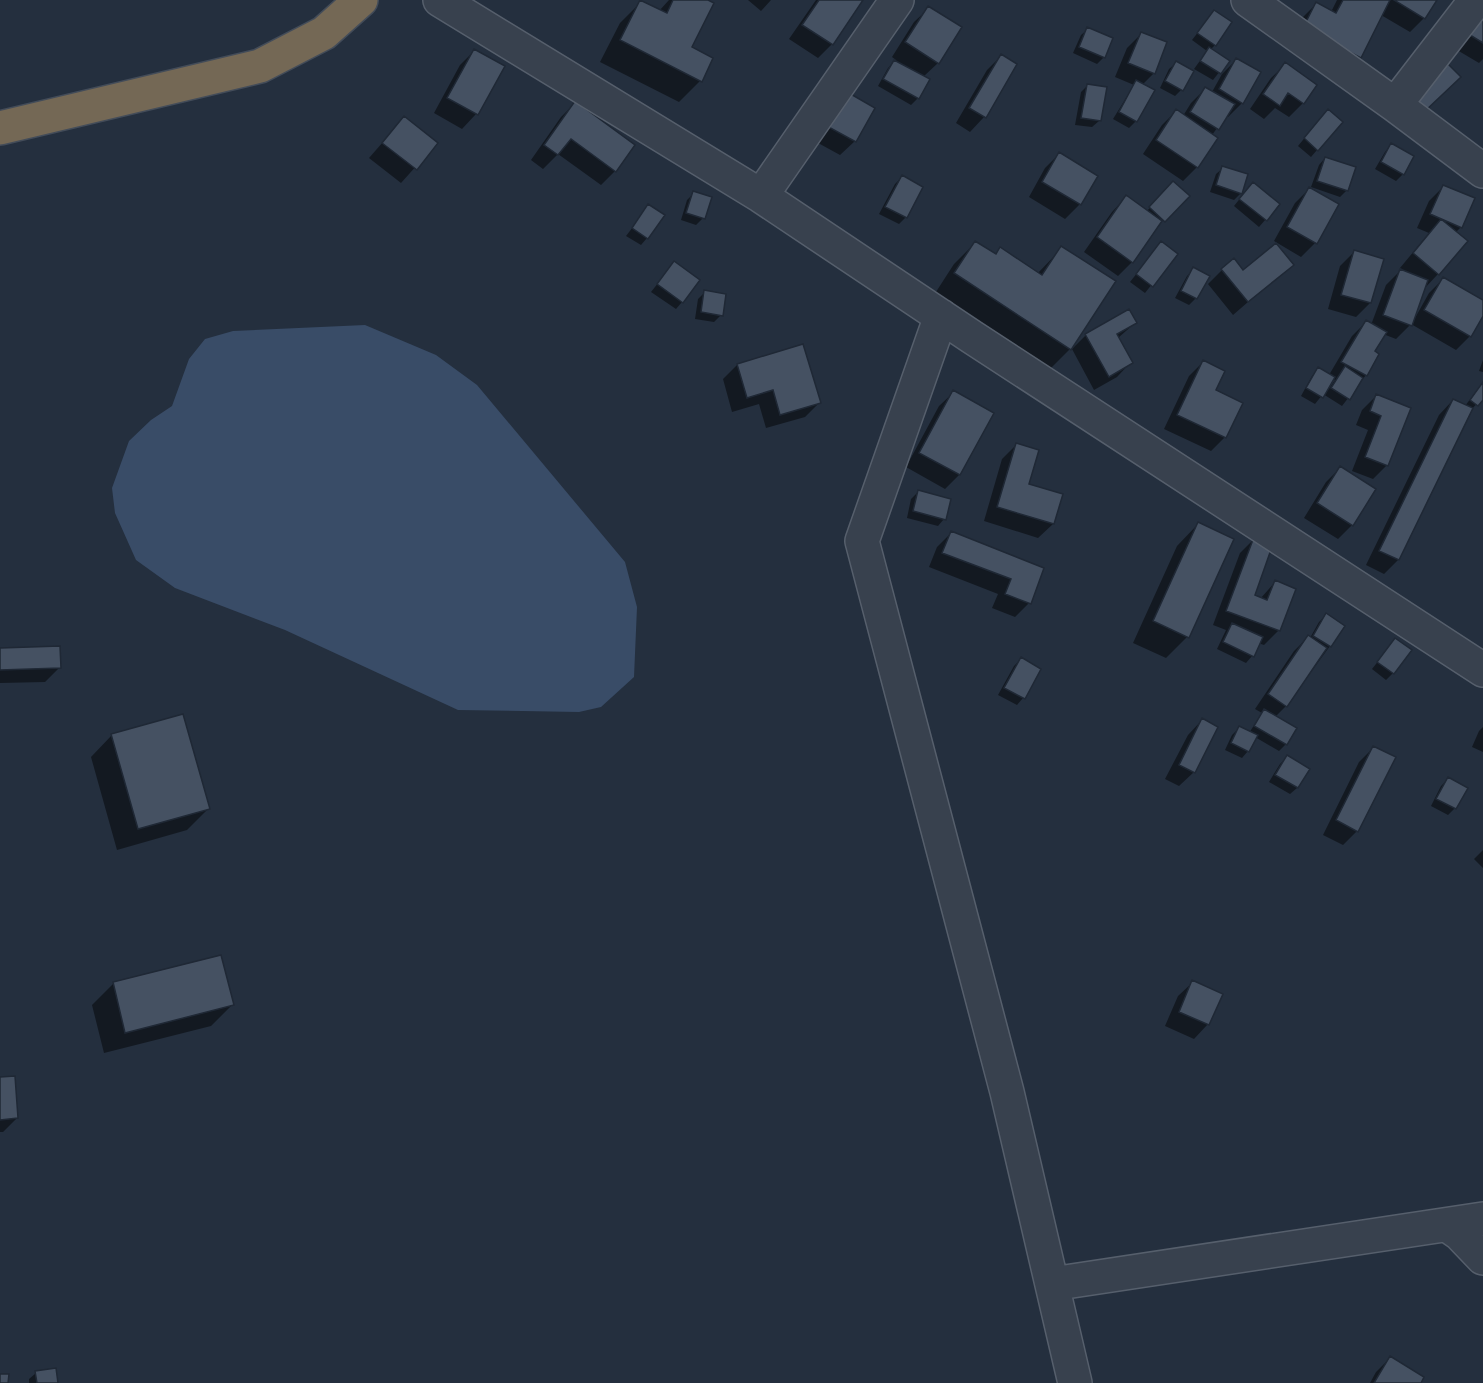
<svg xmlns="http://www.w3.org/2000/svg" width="1483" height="1383" font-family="'PT Sans Narrow',sans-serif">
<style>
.water{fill:#394c67}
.shadow{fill:#0007;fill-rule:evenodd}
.building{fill:#455162;stroke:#1f2835;stroke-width:1.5}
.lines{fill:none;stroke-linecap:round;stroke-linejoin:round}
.minor-casing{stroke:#565f6c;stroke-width:36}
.highway-casing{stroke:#434c59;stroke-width:36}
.minor{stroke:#38414e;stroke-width:33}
.highway{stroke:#746855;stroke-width:33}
</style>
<rect width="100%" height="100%" fill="#242f3e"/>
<path class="water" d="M365,325L436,355L477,385L625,562L637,607L634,677L601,707L579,712L458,710L285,630L175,588L136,560L115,513L112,488L129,441L151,420L172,406L189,359L205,339L233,331Z"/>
<path class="shadow" d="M669,0H705L690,48L700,81L679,102L600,62L620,23L641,2L659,11Z
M748,0H771L761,11Z
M816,0H861L832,44L818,58L789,39Z
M1337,0H1435L1424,18L1410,32L1381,15L1359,57L1345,71L1290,43L1302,18L1316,4L1331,12Z
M1483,4V59L1479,63L1452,47Z
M929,8L938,63L923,77L918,98L911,105L878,86L888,68L896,60L892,57L914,22Z
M1214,12L1215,45L1210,50L1228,61L1213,80L1194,69L1207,51L1192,40Z
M1088,29L1104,57L1097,64L1073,53L1081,35Z
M1141,34L1154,73L1142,85L1136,121L1129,128L1113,119L1134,85L1115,77L1127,48Z
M474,51L503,66L476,114L462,129L434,113L460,65Z
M1001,56L1015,65L984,117L970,132L956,123L987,70Z
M1236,60L1242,103L1228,117L1226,116L1212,135L1197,167L1183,181L1143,154L1162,125L1176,111L1183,116L1191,103L1205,89L1212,92L1222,74Z
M1176,63L1181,90L1175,96L1160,88L1169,69Z
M1286,64L1303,103L1289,117L1275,108L1264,119L1250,109L1271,78Z
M1088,85L1099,121L1092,127L1075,125L1081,92Z
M575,103L633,146L615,171L601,185L558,154L543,169L531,160L561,117Z
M828,105L873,108L855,141L840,155L809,138Z
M404,118L436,144L401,183L369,158Z
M1321,118L1317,150L1311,157L1298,146Z
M1391,145L1403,174L1396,181L1375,169L1385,152Z
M1059,154L1096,176L1079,205L1065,219L1029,197L1045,168Z
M1325,158L1347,190L1340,197L1311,187L1319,165Z
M1223,168L1241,193L1234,200L1210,192L1216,174Z
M902,177L921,188L906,217L899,224L879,214L895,184Z
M1173,183L1187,196L1156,227L1132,262L1118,276L1084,252L1112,212L1126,197L1146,212Z
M1444,186L1461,227L1455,233L1438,274L1424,289L1413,317L1415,318L1429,293L1443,279L1483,302V313L1470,336L1456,350L1411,324L1396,339L1383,334L1373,352L1377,354L1366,375L1342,406L1323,394L1315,404L1301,396L1312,376L1318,369L1329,375L1352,336L1366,322L1371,325L1386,285L1402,269L1400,268L1429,233L1417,228L1429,201ZM1332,378L1335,380L1328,390L1326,389Z
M1309,189L1315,243L1301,257L1274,241L1295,203Z
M1246,191L1278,205L1259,227L1234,206Z
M694,193L703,218L696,225L681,220L687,200Z
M649,206L647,238L641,245L626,236Z
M975,243L995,255L1000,249L1037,274L1062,248L1070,349L1048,371L934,295L954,264Z
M1161,243L1176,254L1145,293L1130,282Z
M1354,252L1370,303L1356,317L1328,309L1340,266Z
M674,263L682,302L676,309L651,292Z
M1292,264L1233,315L1208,284L1222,270L1243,272Z
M1194,269L1196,298L1189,305L1175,298L1187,276Z
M705,292L721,315L714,322L695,319L698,299Z
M1135,323L1118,338L1131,362L1117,377L1094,390L1072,349L1086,335Z
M1483,360V372L1479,371Z
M1203,362L1214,391L1225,437L1211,451L1164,429L1189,376Z
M737,365L819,403L805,417L766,428L759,404L732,412L723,379Z
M1483,382V397L1470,411L1398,560L1384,574L1366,565L1439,415L1453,400L1465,406Z
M954,392L992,414L959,475L945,489L906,467L939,406Z
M1377,395L1409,409L1387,465L1373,479L1352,471L1368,430L1356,425L1362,410Z
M1016,445L1027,485L1053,524L1038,538L984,521L1002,459Z
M1340,468L1352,525L1338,539L1304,518L1326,482Z
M918,492L944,519L938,526L907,518L911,499Z
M1198,524L1187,637L1166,658L1133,643L1177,546Z
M951,533L1042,569L1029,603L1015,617L992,608L998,594L929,567L937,547Z
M1254,539L1253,596L1260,599L1275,582L1294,589L1278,631L1264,645L1258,643L1252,656L1246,663L1217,649L1226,630L1213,625L1240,553Z
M1326,615L1330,646L1286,706L1275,717L1286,744L1279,751L1255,737L1248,751L1242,758L1225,750L1232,735L1239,728L1249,733L1262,713L1255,709L1294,651L1308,637L1310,638L1319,622Z
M1395,640L1393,673L1386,680L1372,669Z
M0,649L59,668L45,682L0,683Z
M1021,659L1023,698L1017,705L998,695L1014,666Z
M1202,720L1194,772L1179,786L1165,779L1188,735Z
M1483,727V752L1472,747L1479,731Z
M112,735L208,809L187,830L117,850L91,757Z
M1373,748L1357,831L1343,845L1323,835L1359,762Z
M1287,757L1308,769L1297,788L1290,794L1269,782L1280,764Z
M1448,779L1466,788L1455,808L1448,815L1431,806L1441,786Z
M1483,850V868L1474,859Z
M1193,982L1208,1024L1194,1039L1165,1026L1178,996Z
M113,984L232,1005L211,1026L104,1053L92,1005Z
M0,1079L17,1118L3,1132H0Z
M1390,1358L1419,1383H1370L1376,1372Z
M36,1373L57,1383H29V1379Z"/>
<path class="building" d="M640,0L667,13L673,0H708L714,3L692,47L713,58L702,82L620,40Z
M819,0H863L833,45L802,25Z
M1343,0H1390L1361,58L1303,28L1316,2L1336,13Z
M1394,0H1437L1425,19Z
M1483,2V43L1465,32Z
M928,6L962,27L939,64L905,42Z
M1214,10L1232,22L1216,46L1197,33Z
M1087,27L1113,38L1105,58L1079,47Z
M1141,32L1167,42L1155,74L1128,63Z
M1209,47L1230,61L1221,74L1200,61Z
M474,49L505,66L478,115L447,98Z
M1001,54L1017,64L986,118L969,108Z
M1236,58L1261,72L1243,104L1219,89Z
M894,60L930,79L919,99L883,79Z
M1176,61L1194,71L1183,91L1165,81Z
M1445,61L1461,77L1424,112L1409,97Z
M1285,62L1317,85L1304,104L1288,93L1280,106L1263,94Z
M1136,80L1155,90L1137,122L1119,112Z
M1087,84L1107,87L1101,121L1081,118Z
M1205,87L1235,104L1219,130L1190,112Z
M842,89L875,108L856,142L823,124Z
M575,101L635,145L616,172L571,139L558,155L544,145Z
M1176,109L1218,138L1198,168L1156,140Z
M1328,109L1343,122L1318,151L1304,138Z
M404,116L438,143L417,170L382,143Z
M1391,143L1414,156L1404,175L1381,162Z
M1059,152L1098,176L1081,205L1042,182Z
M1325,157L1356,167L1348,191L1317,181Z
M1222,166L1248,174L1242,194L1216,185Z
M902,175L923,187L907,218L885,207Z
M1173,181L1190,196L1165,222L1149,207Z
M1253,182L1280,204L1267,221L1239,199Z
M1443,185L1475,198L1462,228L1430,214Z
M1309,187L1339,204L1317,244L1287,227Z
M693,191L712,197L705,219L686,213Z
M1126,195L1162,221L1133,263L1097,237Z
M648,204L665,215L648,239L632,228Z
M1441,219L1468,241L1439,275L1413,253Z
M975,241L996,254L1000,247L1042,275L1061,246L1116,281L1071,350L954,273Z
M1161,241L1178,254L1153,287L1136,274Z
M1276,243L1294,265L1248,302L1221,269L1234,258L1243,270Z
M1354,250L1384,259L1371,303L1341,295Z
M674,261L700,280L683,303L657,284Z
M1193,267L1210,276L1197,299L1181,291Z
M1400,269L1428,280L1412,326L1383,315Z
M1443,277L1483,300V316L1471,337L1424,310Z
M704,290L726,294L723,316L701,312Z
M1129,309L1137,323L1117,334L1133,363L1109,377L1085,334Z
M1366,320L1387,332L1375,351L1379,354L1367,376L1341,362Z
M803,344L821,403L780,415L773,390L747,398L737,364Z
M1203,360L1225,371L1216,390L1243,403L1226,438L1177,415Z
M1345,366L1363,378L1350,400L1331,388Z
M1318,367L1335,377L1323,398L1306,388Z
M1483,382V400L1478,406L1470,400Z
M953,390L994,413L960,475L919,453Z
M1376,394L1411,408L1388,466L1365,457L1381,416L1370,411Z
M1453,399L1473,408L1399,560L1379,551Z
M1016,443L1039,450L1029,484L1063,494L1054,524L997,507Z
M1340,466L1376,489L1353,526L1317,503Z
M918,490L951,499L946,520L913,511Z
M1198,522L1234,539L1189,638L1153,621Z
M951,531L1044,568L1031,604L1005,594L1011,579L942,553Z
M1254,537L1273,544L1255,595L1267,600L1275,580L1296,589L1280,631L1226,611Z
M1326,613L1345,626L1331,647L1313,636Z
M1232,623L1263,637L1254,657L1223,642Z
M1308,635L1327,648L1287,707L1268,694Z
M1395,638L1412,650L1394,674L1377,662Z
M60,646L61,668L0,670V648Z
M1021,657L1041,669L1025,699L1004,688Z
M1264,709L1297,728L1287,745L1254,726Z
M183,714L210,809L138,829L111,734Z
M1202,718L1218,727L1195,773L1179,765Z
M1239,726L1258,735L1249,752L1231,743Z
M1373,746L1396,757L1358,832L1336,820Z
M1287,755L1310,769L1298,788L1275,775Z
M1448,777L1468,788L1456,809L1436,799Z
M221,955L234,1005L125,1033L113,982Z
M1192,980L1223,994L1209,1025L1179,1012Z
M15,1076L18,1118L0,1120V1077Z
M1390,1356L1424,1377L1421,1383H1374Z
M56,1368L58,1383H37L35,1371Z
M0,1374H9L8,1383H0Z"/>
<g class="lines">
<g class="minor-casing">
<path id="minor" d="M440,0L761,196L972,337L1483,670
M1248,0L1395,105L1483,171
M1395,105L1476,0
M761,196L897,0
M941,316L862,541L1007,1092L1075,1383
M1447,1225L1460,1234L1483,1258
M1052,1284L1483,1219"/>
</g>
<g class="highway-casing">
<path id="highway" d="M0,128L260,66L324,33L361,0"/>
</g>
<use href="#minor" class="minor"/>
<use href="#highway" class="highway"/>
</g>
</svg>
